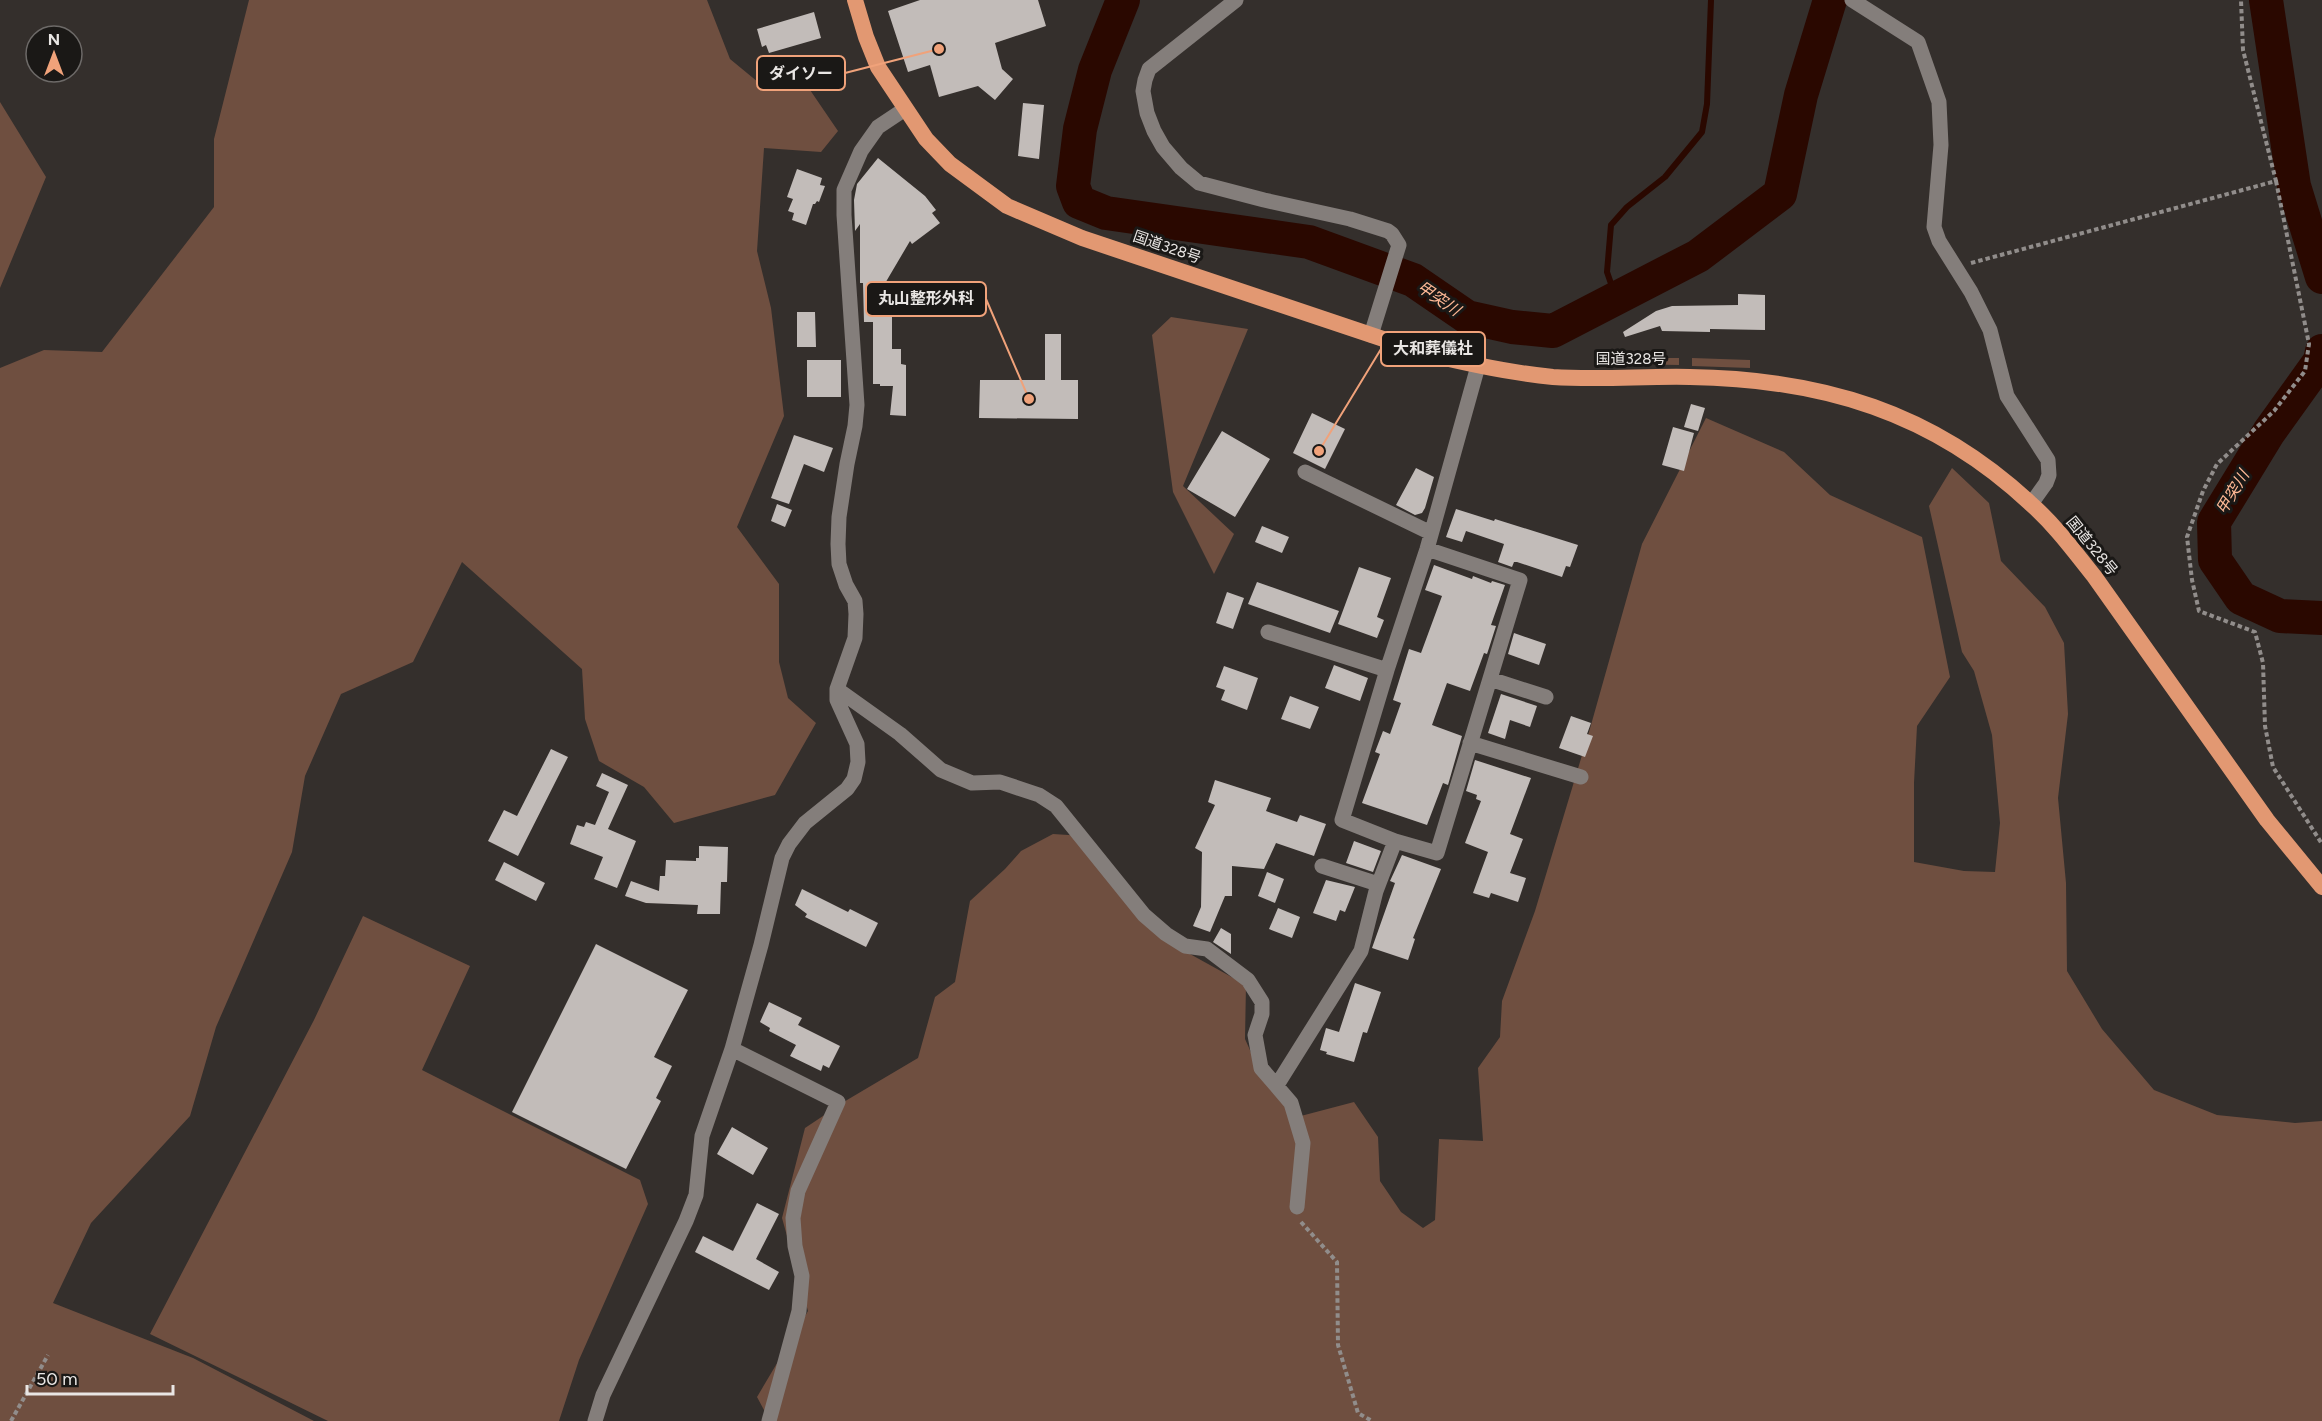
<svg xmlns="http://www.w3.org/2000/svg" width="2322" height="1421" font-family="Figtree,'Noto Sans JP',sans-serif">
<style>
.green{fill:#6f4f40}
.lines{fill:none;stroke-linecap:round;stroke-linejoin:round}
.stream{stroke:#2a0800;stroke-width:6}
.river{stroke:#2a0800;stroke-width:34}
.building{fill:#c2bcb9}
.path{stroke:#918d8b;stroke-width:4;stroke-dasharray:4.5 3;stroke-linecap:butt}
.minor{stroke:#847e7b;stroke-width:15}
.trunk{stroke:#e29872;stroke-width:16}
.labels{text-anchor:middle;stroke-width:6;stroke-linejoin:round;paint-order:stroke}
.street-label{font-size:15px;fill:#e9e6e4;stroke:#1a1816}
.water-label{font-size:16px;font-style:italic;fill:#feb895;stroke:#1a1816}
.leader{fill:none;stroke:#f0a27a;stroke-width:2}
.callout-dot{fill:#f0a27a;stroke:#1a1816;stroke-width:2}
.callout{fill:#1a1816;stroke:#f0a27a;stroke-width:2}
.callout-label{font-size:16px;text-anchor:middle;font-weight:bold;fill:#e9e6e4}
</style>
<rect width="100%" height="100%" fill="#342f2c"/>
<path class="green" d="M249,0H707L730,59L764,87H808L838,131L821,152L764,148L757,251L771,308L784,416L737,527L779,584V662L788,698L816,723L775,795L674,823L644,787L599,761L585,719L582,669L462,562L413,662L341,694L305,776L292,852L216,1027L190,1116L91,1223L53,1303L193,1358L314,1421H0V368L44,350L102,352L214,207V139Z
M0,102L46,177L0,288Z
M1171,317L1248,329L1183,486L1234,534L1214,574L1173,492L1152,335Z
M1620,358H1679V365L1620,364Z
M1692,358L1750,360V368L1692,366Z
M1706,418L1784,452L1830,495L1922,537L1950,677L1917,726L1914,783V862L1964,871L1995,872L2000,823L1992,735L1974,671L1962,652L1929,506L1952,468L1989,503L2001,561L2045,607L2064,643L2068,714L2058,798L2066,883L2067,971L2102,1029L2154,1090L2217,1115L2295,1123L2322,1121V1421H770L757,1397L808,1311L782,1218L805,1128L847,1100L918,1058L935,997L955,982L970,901L1005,869L1021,851L1053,834L1084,836L1141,921L1190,954L1246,985L1245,1039L1263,1079L1297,1117L1354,1102L1378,1137L1380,1181L1401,1212L1423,1228L1435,1220L1439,1139L1483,1141L1478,1068L1500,1037L1502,1001L1535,911L1589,732L1642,544Z
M363,916L470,966L422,1070L640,1180L648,1204L579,1360L559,1421H328L150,1334L314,1020Z"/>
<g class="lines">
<path class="stream" d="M1616,298L1607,272L1611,225L1627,207L1665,177L1702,132L1707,104L1711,0"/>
<path class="river" d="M1123,0L1095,70L1080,129L1073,186L1079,202L1106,213L1309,242L1413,280L1467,317L1512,327L1553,331L1698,256L1780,194L1801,95L1830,0
M2266,0L2294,186L2322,277
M2322,351L2320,361L2269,432L2214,522L2215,560L2241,598L2280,616L2322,618"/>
</g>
<path class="building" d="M920,0H1038L1046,26L995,43L1002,69L1013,79L995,100L978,86L939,97L930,65L908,72L888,11Z
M814,12L821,38L769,53L766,45L762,47L757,29Z
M1023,103L1044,105L1039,159L1018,156Z
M878,158L925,196L936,210L932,213L940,223L912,244L910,241L877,297H899L900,314H892V349H901V364L906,365V416L890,415L893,386H880V384H873V322H864L863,283H860V224L855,231L854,200L857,184Z
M797,169L822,178L820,185L825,186L819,202L817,201L815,204H813L806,225L792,220L794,213L788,211L793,199L787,197Z
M1738,294L1765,295V330L1710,329V332L1662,331L1660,326L1625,337L1623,332L1656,311L1672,306L1738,305Z
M797,312H815L816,347H797Z
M1045,334H1061V380H1078V419L979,418L980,380H1045Z
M807,360H841V397H807Z
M1691,404L1705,408L1698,431L1684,427Z
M1312,413L1345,429L1325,469L1293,453Z
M1673,427L1694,433L1684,471L1662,465Z
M1222,431L1270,459L1235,517L1187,489Z
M794,435L833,448L824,472L804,464L789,504L771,498Z
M1416,468L1434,477L1425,508L1422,513L1415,515L1396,505Z
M777,504L792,510L785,527L771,521Z
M1456,509L1494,521L1495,519L1578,545L1570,567L1566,566L1562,577L1517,562H1514L1512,567L1498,562L1504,544L1466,531L1462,542L1446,537Z
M1262,526L1289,537L1282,553L1255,542Z
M1434,565L1472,579L1473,576L1491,583L1492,581L1505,585L1491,625L1496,626L1489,648L1487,654L1484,653L1470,691L1447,683L1432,725L1462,736L1448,785L1443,783L1427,825L1362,803L1380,754L1375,752L1383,731L1390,734L1401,703L1393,700L1409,649L1421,653L1442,596L1425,590Z
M1359,567L1391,578L1377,617L1384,620L1377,638L1338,624Z
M1257,582L1339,611L1330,633L1248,604Z
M1227,592L1244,598L1233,629L1216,623Z
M1514,633L1546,644L1539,665L1508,654Z
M1334,665L1368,678L1360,701L1325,688Z
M1224,666L1258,678L1247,710L1221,700L1225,690L1216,687Z
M1501,694L1537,706L1530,727L1510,720L1505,739L1488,733Z
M1290,696L1319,707L1310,729L1281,719Z
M1571,716L1591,723L1587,734L1593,736L1585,757L1559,748Z
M551,749L568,757L518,856L488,841L504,810L517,816Z
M1475,760L1531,778L1510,834L1523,839L1510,873L1526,878L1518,902L1491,893L1489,898L1473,893L1488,852L1465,843L1481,801L1476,799L1477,795L1466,791Z
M602,773L628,785L608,829L636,841L617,888L594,879L603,857L570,844L577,825L584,827L586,822L595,825L609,792L596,786Z
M1215,780L1271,798L1266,811L1297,822L1300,815L1326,824L1314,856L1276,843L1264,869L1232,866V896H1225L1210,932L1193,926L1201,907L1202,852L1195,848L1215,805L1208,802Z
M1354,841L1381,851L1373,872L1346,863Z
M699,846L728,847L727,882H721L720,914H697L698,905L646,903L625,896L631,881L659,891L660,876H665L666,860L696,861V858H699Z
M1402,855L1441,869L1413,938L1415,939L1408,960L1372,948L1395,883L1390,881Z
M504,862L545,883L536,901L495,880Z
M1267,872L1284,879L1275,903L1258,896Z
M1326,880L1355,887L1345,912L1340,910L1336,921L1313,913Z
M802,889L848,912L850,909L878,923L866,947L805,917L807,914L795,905Z
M1278,908L1300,917L1292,938L1269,929Z
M1221,928L1231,934V954L1213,942Z
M596,944L688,990L654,1057L672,1066L656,1098L661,1101L626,1169L512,1112Z
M1355,983L1381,992L1367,1033L1363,1032L1354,1062L1326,1054L1327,1052L1320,1050L1326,1028L1339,1032Z
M769,1002L802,1018L798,1025L840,1046L829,1068L823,1065L821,1071L790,1056L796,1045L769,1031L770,1028L760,1022Z
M732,1127L768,1148L753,1175L717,1154Z
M757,1203L779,1214L756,1259L779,1272L769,1290L695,1252L703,1236L733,1251Z"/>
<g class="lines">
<path class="path" d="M2276,181L2309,344L2305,371L2274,411L2217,464L2203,491L2187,537L2192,580L2199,611L2255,632L2263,663L2265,726L2273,767L2322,844
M1971,263L2276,181L2243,50L2241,0
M1301,1222L1337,1262L1338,1345L1358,1413L1372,1421
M11,1421L48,1355"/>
<path class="minor" d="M1236,0L1149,69L1145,80L1143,91L1147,113L1154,131L1163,147L1181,168L1199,183L1264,200L1350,219L1388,231L1392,234L1399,245L1371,335
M1852,0L1918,42L1939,102L1941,145L1934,227L1939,241L1971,292L1990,330L2007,396L2048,460L2049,475L2046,483L2031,504
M1305,472L1431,533
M1268,632L1387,670
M1490,679L1546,697
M837,689L900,734L941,770L972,783L1000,782L1039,795L1056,806L1144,915L1166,934L1185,946L1207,949L1248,980L1262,1002V1014L1255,1035L1261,1068L1291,1103L1303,1143L1297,1207
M1470,743L1581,777
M1395,841L1437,853L1520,580L1427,549
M1322,866L1378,884
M732,1049L838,1102L798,1191L793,1218L795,1246L802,1276L799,1311L769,1421
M1277,1085L1361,951L1376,891L1395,841L1342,820L1387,670L1427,549L1478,366
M595,1421L603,1395L686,1221L696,1195L702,1136L732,1049L761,945L782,858L789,844L805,823L847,789L854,779L858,762L857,744L837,700V689L855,638L856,614L855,601L846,585L839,564L838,544L839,517L847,464L855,426L857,405L844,215V190L861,151L878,127L905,109"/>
<path class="trunk" d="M855,0L866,37L878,67L926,139L950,164L1007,206L1082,238L1428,354C1469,364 1511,373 1553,377C1599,380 1645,376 1690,377C1822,379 1933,412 2031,504C2055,525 2074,551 2094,576L2267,820L2322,887"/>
</g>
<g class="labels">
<g class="street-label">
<text transform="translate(1167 247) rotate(19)" y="5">国道328号</text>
<text x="1631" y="364">国道328号</text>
<text transform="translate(2092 546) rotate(51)" y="5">国道328号</text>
</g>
<g class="water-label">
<text transform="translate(1439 298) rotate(34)" y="6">甲突川</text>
<text transform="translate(2232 492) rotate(-59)" y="6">甲突川</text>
</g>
</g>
<path class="leader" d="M939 49L845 73M1029 399L986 299M1319 451L1381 349"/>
<g class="callout-dot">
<circle cx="939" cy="49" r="6"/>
<circle cx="1029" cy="399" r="6"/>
<circle cx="1319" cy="451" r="6"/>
</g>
<g class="callout">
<rect x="757" y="56" width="88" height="34" rx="6"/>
<rect x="866" y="282" width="120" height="34" rx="6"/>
<rect x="1381" y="332" width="104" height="34" rx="6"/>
</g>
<g class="callout-label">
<text x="801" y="79">ダイソー</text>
<text x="926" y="304">丸山整形外科</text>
<text x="1433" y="354">大和葬儀社</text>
</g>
<g transform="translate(54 54)"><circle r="28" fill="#1a1816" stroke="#6d6a68" stroke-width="1.5"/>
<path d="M0-4.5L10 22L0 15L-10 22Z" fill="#f0a27a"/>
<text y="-9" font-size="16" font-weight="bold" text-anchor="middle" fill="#e9e6e4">N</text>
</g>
<path d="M27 1385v9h146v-9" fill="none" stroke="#e9e6e4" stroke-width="3"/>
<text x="36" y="1385" font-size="18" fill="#e9e6e4" stroke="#1a1816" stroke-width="4.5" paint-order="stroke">50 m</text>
</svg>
